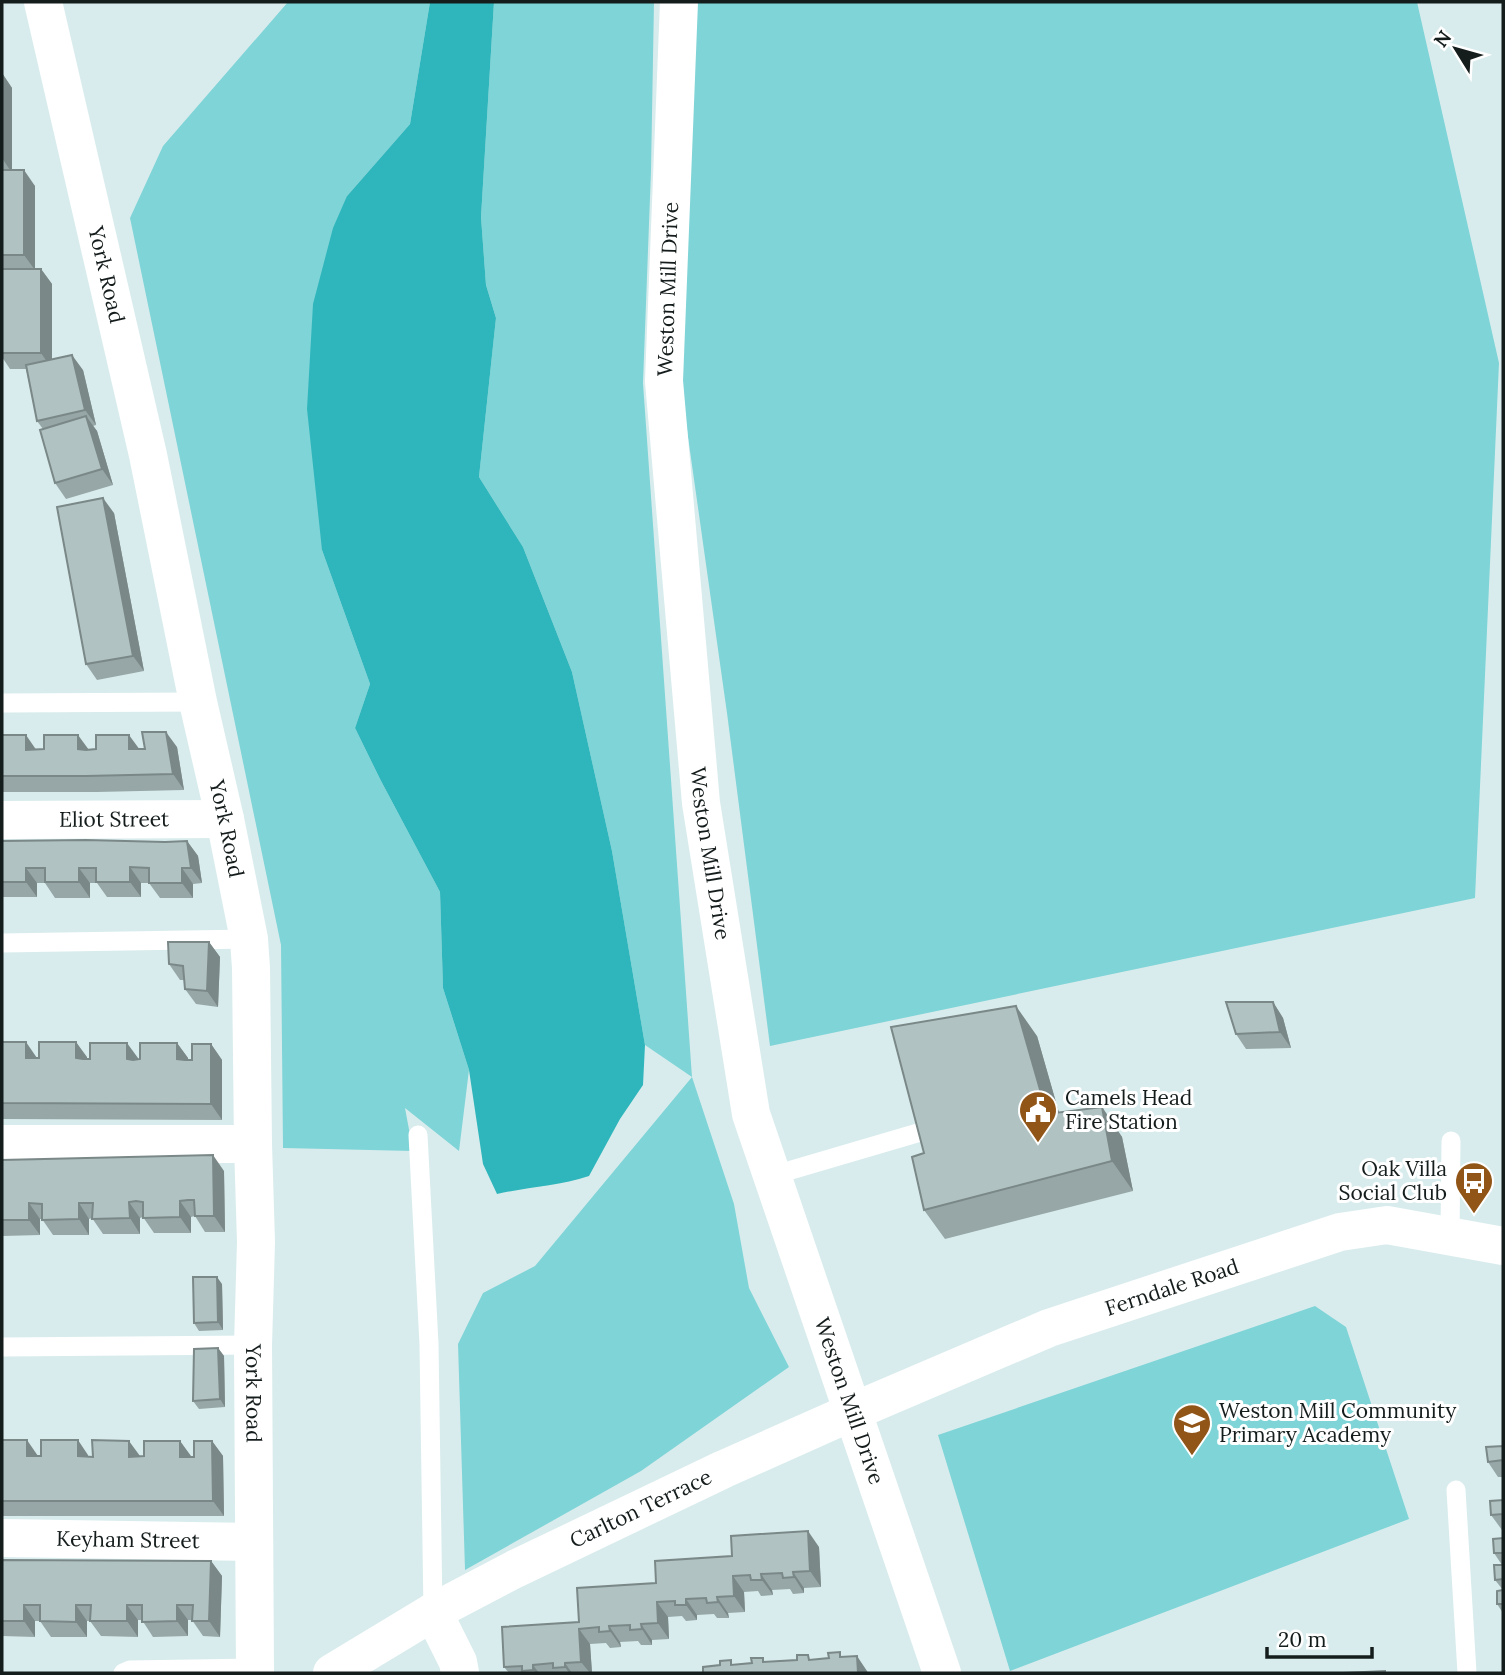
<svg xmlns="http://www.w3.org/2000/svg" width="1505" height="1675" font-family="Lora,serif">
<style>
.green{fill:#7fd4d7}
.water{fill:#2fb6bc}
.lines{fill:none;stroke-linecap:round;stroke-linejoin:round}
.service{stroke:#fff;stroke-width:19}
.minor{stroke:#fff;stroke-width:38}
.primary{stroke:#fff;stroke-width:38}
.wall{fill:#97a7a7}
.shaded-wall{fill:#7b8888}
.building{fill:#b0c2c2;stroke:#7b8888;stroke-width:2}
.labels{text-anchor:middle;stroke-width:6;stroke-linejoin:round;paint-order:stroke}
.street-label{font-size:21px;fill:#151c1c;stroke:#fff}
.poi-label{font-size:21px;fill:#151c1c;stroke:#fff;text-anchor:start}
</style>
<rect width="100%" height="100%" fill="#d9eced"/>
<path class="green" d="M288,2H430L410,124L347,196L322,550L370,684L355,728L380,779L440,892L443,988L469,1070L459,1151L405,1108L413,1151L283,1148L281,945L130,218L163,146Z
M494,2H654L651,171L643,383L692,1077L734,1204L749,1288L789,1367L641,1471L465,1570L458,1344L483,1293L535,1266L692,1077L645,1045L612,851L572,672L523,547L479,477L496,318L486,285L481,217Z
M691,2H1417L1499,363L1475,898L770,1046L727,713L678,366Z
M1315,1306L1346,1327L1409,1519L1010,1671L938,1435Z"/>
<path class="water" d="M430,2H494L481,217L486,285L496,318L479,477L523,547L572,672L612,851L645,1045L643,1085L620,1119L589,1176C559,1186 528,1187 497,1194L483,1164L469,1070L443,988L440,892L380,779L355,728L370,684L322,550L307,409L313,304L333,228L347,196L410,124Z"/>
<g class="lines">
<path class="service" d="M2,703L198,702
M2,943L249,939
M418,1135L429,1344L433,1612
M771,1176L931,1129
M1450,1236L1451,1141
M2,1347L253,1345
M1456,1490L1467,1673
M123,1673L130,1670L255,1668"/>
<g class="minor">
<path id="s1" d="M43,2L148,455L198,702L225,819L249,939L251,968L253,1144L256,1242L253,1345L255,1673"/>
<path id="s2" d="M2,820L225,819"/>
<path d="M2,1144H253"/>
<path id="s3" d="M2,1538L254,1542"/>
<path d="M433,1612L458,1662L460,1673"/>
<path id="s4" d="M332,1673L433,1612L515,1569L724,1469L852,1412L1049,1328L1340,1232L1387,1225L1503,1246"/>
</g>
<path class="primary" id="s5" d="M679,2L664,381L701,803L751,1114L942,1673"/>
</g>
<path class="wall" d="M2,73L12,88V170L35,186V269H41L52,284V360L83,370L96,425L93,426L97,431L113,485L66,499L55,483L43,429L37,421L26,369H10L2,357Z
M114,513L144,671L97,680L86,664Z
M2,735L36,749H140L177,747L184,790L97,792H2Z
M2,841L165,842L187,841L198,856L202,883L193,884V898H160L149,883H141V897H107L97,883H90V898H55L45,883H37V897H3L2,895Z
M209,942L220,957L218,1007L196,1004L185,989L184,980H180L169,964Z
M1273,1002L1283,1018L1291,1048L1246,1049L1236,1034Z
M1037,1036L1059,1113L1102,1107L1122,1137L1133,1191L945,1239L924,1210V1153Z
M2,1042L37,1058L76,1042L87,1059L138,1058V1059H140L177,1043L188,1058V1060H192L211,1044L222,1060V1120L2,1119Z
M2,1160L224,1171L225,1232H205L195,1216L191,1217V1233H154L143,1217L140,1218V1234H103L92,1218L89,1219V1235H53L42,1219H40V1235L3,1236L2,1234Z
M222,1284L223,1330L199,1331L194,1323Z
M218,1348L224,1356L225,1407L199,1409L193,1401Z
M2,1440L38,1456L88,1455V1457L144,1456L180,1441L191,1457H194L212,1441L223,1456L224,1516H2Z
M1503,1446V1477H1498L1488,1462Z
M1503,1500V1530H1502L1491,1515Z
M1503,1538V1613L1497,1604L1503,1590L1495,1580L1502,1565L1494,1553Z
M819,1547L821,1587L804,1588V1593L793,1594L790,1589L772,1590L773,1595L761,1596L758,1591L744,1592L745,1612L728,1613L729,1618H717L714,1614L697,1615V1620L686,1621L682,1616L668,1617L669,1639L652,1640V1645H641L638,1641L620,1642L621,1647L610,1648L606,1643L590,1644L592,1673H509L504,1667L579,1622L732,1556Z
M2,1560L211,1561L222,1576L220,1637L203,1636L192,1620H188V1636L153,1637L142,1620H138V1637L101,1636L90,1621H87V1637H51L40,1621H35V1637L2,1636Z"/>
<path class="shaded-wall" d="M2,73L12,88V173L2,158Z
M24,170L35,186V270L24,255Z
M41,269L52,284V369L41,353Z
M72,355L83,370L96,425L85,410Z
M86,416L97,431L113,485L102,469Z
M103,498L114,513L144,671L133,656Z
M166,732L177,747L184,790L173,774Z
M26,735L37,751L26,750Z
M78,735L89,750L78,749Z
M129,735L140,750L129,749Z
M187,841L198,856L202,883L191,868Z
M130,867L141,883V897L130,882Z
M26,868L37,883V897L26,882Z
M79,868L90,883V898L79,882Z
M182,868L193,884V898L182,883Z
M209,942L220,957L218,1007L207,991Z
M1273,1002L1283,1018L1291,1048L1280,1032Z
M1016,1006L1037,1036L1068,1144L1047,1114Z
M26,1042L37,1058H26Z
M76,1042L87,1057V1074L76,1058Z
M127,1043L138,1058V1074L127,1059Z
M177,1043L188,1058V1075L177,1059Z
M211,1044L222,1060V1120L211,1104Z
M1102,1107L1122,1137L1133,1191L1112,1161Z
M213,1155L224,1171L225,1232L214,1216Z
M180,1201L191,1217V1233L180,1217Z
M129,1202L140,1218V1234L130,1218Z
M29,1203L40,1219V1235L29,1220Z
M79,1203L89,1219V1235L79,1219Z
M217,1277L222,1284L223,1330L218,1322Z
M218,1348L224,1356L225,1407L220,1399Z
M27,1440L38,1456H27Z
M78,1440L88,1455V1472L78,1456Z
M129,1441L140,1456L129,1457Z
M180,1441L191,1456V1472L180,1457Z
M212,1441L223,1456L224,1516L213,1501Z
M808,1531L819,1547L821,1587L810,1571Z
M211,1561L222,1576L220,1637L209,1621Z
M793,1572L804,1588V1593L794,1577Z
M761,1574L772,1590L773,1595L762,1580Z
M733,1576L744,1592L745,1612L734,1596Z
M717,1597L728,1613L729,1618L718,1602Z
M686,1599L697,1615V1620L686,1605Z
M657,1602L668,1617L669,1639L658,1623Z
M24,1605L35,1621V1637L24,1621Z
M76,1605L87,1621V1637L76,1622Z
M127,1605L138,1620V1637L127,1621Z
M177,1605L188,1620V1636L177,1621Z
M641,1624L652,1640V1645L642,1629Z
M609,1626L620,1642L621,1647L610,1631Z
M579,1629L590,1644L592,1673H590L581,1662Z
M857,1656L867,1671L868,1673H858Z
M565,1663L572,1673H569L565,1667Z
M533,1665L539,1673H536L533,1670Z"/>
<path class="building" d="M2,170H24V255H2Z
M2,269H41V353H2Z
M72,355L85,410L37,421L26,365Z
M86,416L102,469L55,483L40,430Z
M103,498L133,656L86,664L57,507Z
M142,732H166L173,774L86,776H2V735H26V750L44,749V735H78V749L86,750L96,749V735H129V749H145Z
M86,840L165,842L187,841L191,868H182V883H149V868L130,867V882H96V868H79V882H45V868H26V882H2V841Z
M168,942H209L207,991L185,989L183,966L169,964Z
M1226,1002H1273L1280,1032L1236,1034Z
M1016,1006L1047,1114L1102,1107L1112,1161L924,1210L912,1157L924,1153L891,1027Z
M2,1042H26V1058H39V1042H76V1058L83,1059H90V1043H127V1059L133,1060L140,1059V1043H177V1059L185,1060H192V1044H211V1104L2,1103Z
M213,1155L214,1216H195L194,1200H188L180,1201V1217L143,1218V1202L136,1201L129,1202L130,1218L92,1219L93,1203H79V1219L42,1220V1204L29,1203V1220H2V1160Z
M193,1277H217L218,1322L194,1323Z
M218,1348L220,1399L193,1401L194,1349Z
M2,1440H27V1456H41V1440H78V1456L93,1457L92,1440L129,1441V1457L144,1456V1441H180V1457H194V1441H212L213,1501H2Z
M1503,1446V1460L1488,1462L1486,1447Z
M1503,1500V1514L1491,1515L1490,1501Z
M808,1531L810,1571L793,1572L794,1577L783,1578L782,1573L761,1574L762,1580H751L750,1575L733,1576L734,1596L717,1597L718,1602L707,1603L706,1598L686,1599V1605H675V1601L657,1602L658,1623L641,1624L642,1629L630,1630V1625L609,1626L610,1631L599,1632V1627L579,1629L581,1662L565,1663V1667L553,1668V1663L533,1665V1670L522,1671V1666L504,1667L502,1627L579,1622L577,1588L656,1583L655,1561L732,1556L731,1536Z
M1503,1538V1553H1494L1493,1539Z
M2,1560L211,1561L209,1621H192L193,1605H177V1621L142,1622V1605H127V1621H90L91,1605H76V1622L40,1621V1605H24V1621H2Z
M1494,1565H1503V1579L1495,1580Z
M1503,1590V1604H1497V1591Z
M840,1652V1657L857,1656L858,1673H703V1667L720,1665V1661L731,1660V1665L752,1663L751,1658H763V1662L797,1660V1655H808L809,1660L829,1658L828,1653Z
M1385,1671V1673H1343Z"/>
<defs>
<symbol id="civic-pin" viewBox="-11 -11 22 30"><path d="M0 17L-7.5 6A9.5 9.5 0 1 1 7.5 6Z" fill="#915517" stroke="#fff"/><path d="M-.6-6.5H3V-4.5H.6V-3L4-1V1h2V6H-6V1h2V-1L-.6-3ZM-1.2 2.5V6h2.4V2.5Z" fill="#fff"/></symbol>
<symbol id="bus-pin" viewBox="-11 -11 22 30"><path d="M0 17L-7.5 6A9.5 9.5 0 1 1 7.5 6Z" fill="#915517" stroke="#fff"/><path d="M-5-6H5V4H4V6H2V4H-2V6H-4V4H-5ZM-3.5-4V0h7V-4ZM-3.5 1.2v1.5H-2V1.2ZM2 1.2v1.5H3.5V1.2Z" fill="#fff"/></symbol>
<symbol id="school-pin" viewBox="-11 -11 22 30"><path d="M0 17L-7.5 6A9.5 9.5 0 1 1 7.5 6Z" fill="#915517" stroke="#fff"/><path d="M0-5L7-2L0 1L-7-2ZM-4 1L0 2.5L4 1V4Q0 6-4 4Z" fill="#fff"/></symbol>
</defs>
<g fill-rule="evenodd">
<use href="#civic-pin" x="1016" y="1088" width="44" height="60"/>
<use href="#bus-pin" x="1452" y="1159" width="44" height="60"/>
<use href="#school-pin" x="1170" y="1401" width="44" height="60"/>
</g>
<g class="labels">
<g class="street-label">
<text dy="7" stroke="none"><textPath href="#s1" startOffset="280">York Road</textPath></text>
<text transform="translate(668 289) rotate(-88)" y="7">Weston Mill Drive</text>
<text dy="7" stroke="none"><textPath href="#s2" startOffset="112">Eliot Street</textPath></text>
<text dy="7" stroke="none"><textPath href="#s1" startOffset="847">York Road</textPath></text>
<text dy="7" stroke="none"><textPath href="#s5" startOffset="854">Weston Mill Drive</textPath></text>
<text dy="7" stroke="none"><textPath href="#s4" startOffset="926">Ferndale Road</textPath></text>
<text dy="7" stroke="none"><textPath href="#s1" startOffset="1414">York Road</textPath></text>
<text dy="7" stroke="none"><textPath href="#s5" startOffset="1421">Weston Mill Drive</textPath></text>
<text dy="7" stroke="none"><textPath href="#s4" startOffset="350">Carlton Terrace</textPath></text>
<text dy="7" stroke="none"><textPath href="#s3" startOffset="126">Keyham Street</textPath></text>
</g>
<g class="poi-label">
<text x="1065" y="1105">Camels Head<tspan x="1065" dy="24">Fire Station</tspan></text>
<text x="1447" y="1176" text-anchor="end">Oak Villa<tspan x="1447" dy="24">Social Club</tspan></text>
<text x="1219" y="1418">Weston Mill Community<tspan x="1219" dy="24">Primary Academy</tspan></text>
</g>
</g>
<rect width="1505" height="1675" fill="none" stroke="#151c1c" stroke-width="7"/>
<g transform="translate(1456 49) rotate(307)" stroke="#ffffff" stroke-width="5" paint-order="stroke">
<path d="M0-5L12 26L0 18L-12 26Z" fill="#151c1c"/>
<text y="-10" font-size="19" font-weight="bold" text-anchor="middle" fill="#151c1c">N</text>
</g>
<path d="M1267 1647v10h105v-10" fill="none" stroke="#151c1c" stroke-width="3.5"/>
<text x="1278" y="1647" font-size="21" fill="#151c1c" stroke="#ffffff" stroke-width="5" paint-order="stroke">20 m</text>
</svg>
